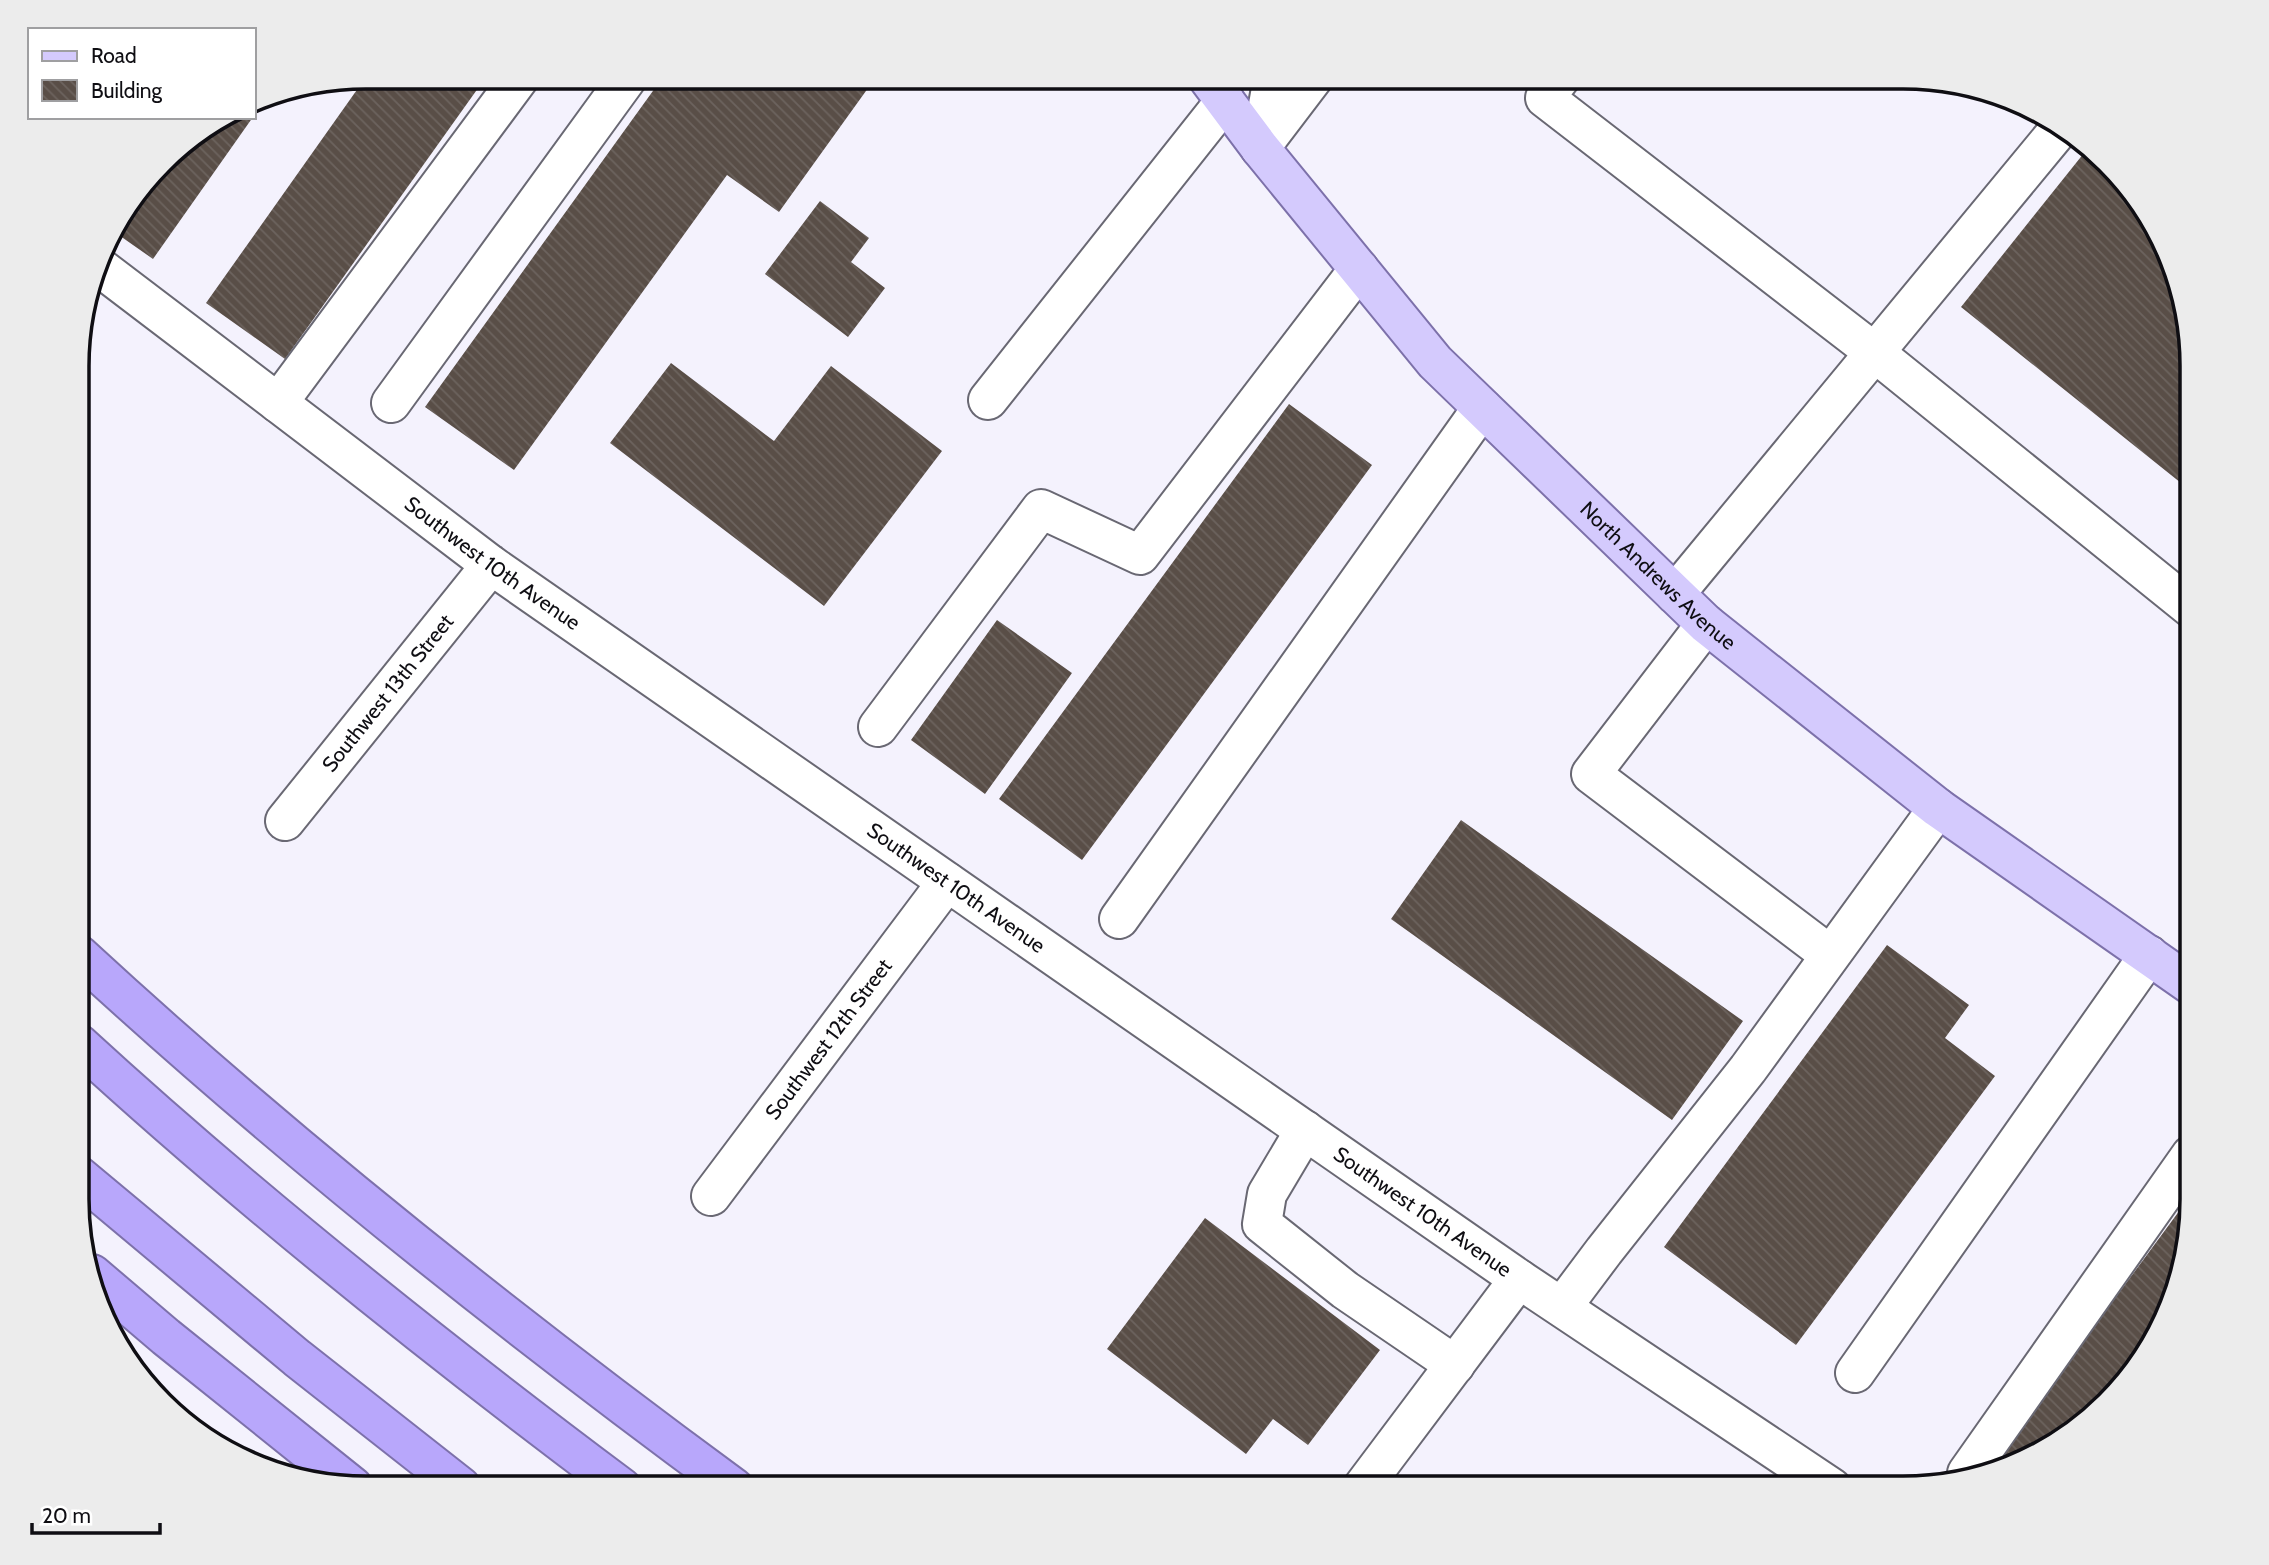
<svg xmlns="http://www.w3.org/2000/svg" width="2269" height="1565" font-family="Cabin,sans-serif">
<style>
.building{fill:url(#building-back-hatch)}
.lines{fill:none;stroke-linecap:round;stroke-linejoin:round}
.minor-casing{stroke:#696873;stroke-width:42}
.major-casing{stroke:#7d71aa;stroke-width:42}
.highway-casing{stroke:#7d71aa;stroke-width:42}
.minor{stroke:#fff;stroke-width:38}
.major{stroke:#d4cafd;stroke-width:38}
.highway{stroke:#b8a7fb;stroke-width:38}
.labels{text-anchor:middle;stroke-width:7;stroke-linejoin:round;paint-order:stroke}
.street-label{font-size:21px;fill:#0f0e13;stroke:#fff}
.rim{fill:none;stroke:#0f0e13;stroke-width:3.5}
</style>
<defs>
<pattern id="building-back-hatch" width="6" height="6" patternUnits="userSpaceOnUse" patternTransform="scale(1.75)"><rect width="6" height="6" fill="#594e47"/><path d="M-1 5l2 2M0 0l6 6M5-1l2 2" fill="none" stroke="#6c635e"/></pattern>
</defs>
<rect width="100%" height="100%" fill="#f4f2fd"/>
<path class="building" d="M366,77H486L285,359L206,303Z
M663,77H876L779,212L727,175L514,470L425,407Z
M268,97L254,117V100Z
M227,117H253L153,259L113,231L175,149Z
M2088,148L2162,238L2191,348V491L1961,307Z
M820,201L869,238L851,262L885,288L848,337L765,274Z
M671,363L774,441L831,366L942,451L824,606L610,443Z
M1289,404L1372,465L1082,860L999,799Z
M997,620L1072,673L985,794L911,740Z
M1461,820L1743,1021L1672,1120L1391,919Z
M1887,945L1969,1005L1945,1038L1995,1076L1796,1345L1664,1247Z
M2191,1195V1217L2176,1292L2132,1374L2031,1458L1990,1468Z
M1205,1218L1380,1350L1308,1445L1273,1419L1246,1454L1107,1349Z"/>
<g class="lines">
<defs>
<g id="minor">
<path d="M1561,77L1545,98L1874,352L2191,608"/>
<path d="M1262,139L1273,77"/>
<path d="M1260,148L1314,77"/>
<path id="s1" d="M98,266L491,565L1519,1279L1832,1488"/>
<path d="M988,400L1225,101"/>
<path d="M278,403L520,77"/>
<path d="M391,403L628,77"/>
<path d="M1675,594L2061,127"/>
<path d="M1706,624L1591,774L1830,955"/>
<path d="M878,727L1041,509L1140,555L1359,269"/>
<path id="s2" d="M285,821L491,565"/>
<path d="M1119,919L1482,408"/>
<path d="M1305,1130L1267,1194L1262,1224L1345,1290L1455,1365"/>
<path id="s3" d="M711,1196L947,882"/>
<path d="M1562,1307L1604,1251L1748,1069L1938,808"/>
<path d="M1855,1373L2149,955"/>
<path d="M1967,1473L2191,1155"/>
<path d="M1362,1488L1519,1279"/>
</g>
<g id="major">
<path id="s4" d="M1207,77L1260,148L1435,362L1706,624L1938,808L2191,985"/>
</g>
<path id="highway" d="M79,955C286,1146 507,1321 734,1488
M79,1044C251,1202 435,1348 622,1488
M79,1176L297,1358L461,1487
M92,1274L166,1337L353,1487"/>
</defs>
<use href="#minor" class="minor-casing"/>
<use href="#major" class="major-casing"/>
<use href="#highway" class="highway-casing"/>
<use href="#minor" class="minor"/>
<use href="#major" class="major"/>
<use href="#highway" class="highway"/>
</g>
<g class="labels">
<g class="street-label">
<text dy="7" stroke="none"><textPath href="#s1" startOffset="494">Southwest 10th Avenue</textPath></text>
<text dy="7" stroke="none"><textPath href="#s4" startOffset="674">North Andrews Avenue</textPath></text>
<text dy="7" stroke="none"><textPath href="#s2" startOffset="164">Southwest 13th Street</textPath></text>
<text dy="7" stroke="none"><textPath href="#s1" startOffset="1060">Southwest 10th Avenue</textPath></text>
<text dy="7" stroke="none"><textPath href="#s3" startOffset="196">Southwest 12th Street</textPath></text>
<text dy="7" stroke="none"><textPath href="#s1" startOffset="1628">Southwest 10th Avenue</textPath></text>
</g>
</g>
<path d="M0 0H2269V1565H0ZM366 89H1903A277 277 0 0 1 2180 366V1199A277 277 0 0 1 1903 1476H366A277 277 0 0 1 89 1199V366A277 277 0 0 1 366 89Z" fill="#ececec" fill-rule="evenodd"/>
<path class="rim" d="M366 89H1903A277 277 0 0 1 2180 366V1199A277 277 0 0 1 1903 1476H366A277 277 0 0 1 89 1199V366A277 277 0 0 1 366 89Z"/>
<rect x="28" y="28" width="228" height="91" fill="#ffffff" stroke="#9f9fa1" stroke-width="2"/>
<rect x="42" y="51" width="35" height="10" fill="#d4cafd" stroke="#9f9fa1" stroke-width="2"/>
<text x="91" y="63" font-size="21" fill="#0f0e13">Road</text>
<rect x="42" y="80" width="35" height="21" fill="url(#building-back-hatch)" stroke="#9f9fa1" stroke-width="2"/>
<text x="91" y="98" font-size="21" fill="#0f0e13">Building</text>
<path d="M32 1523v10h128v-10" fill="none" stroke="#0f0e13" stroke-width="3.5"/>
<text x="42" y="1523" font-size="21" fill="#0f0e13" stroke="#ffffff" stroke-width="5" paint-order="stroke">20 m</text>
</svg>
